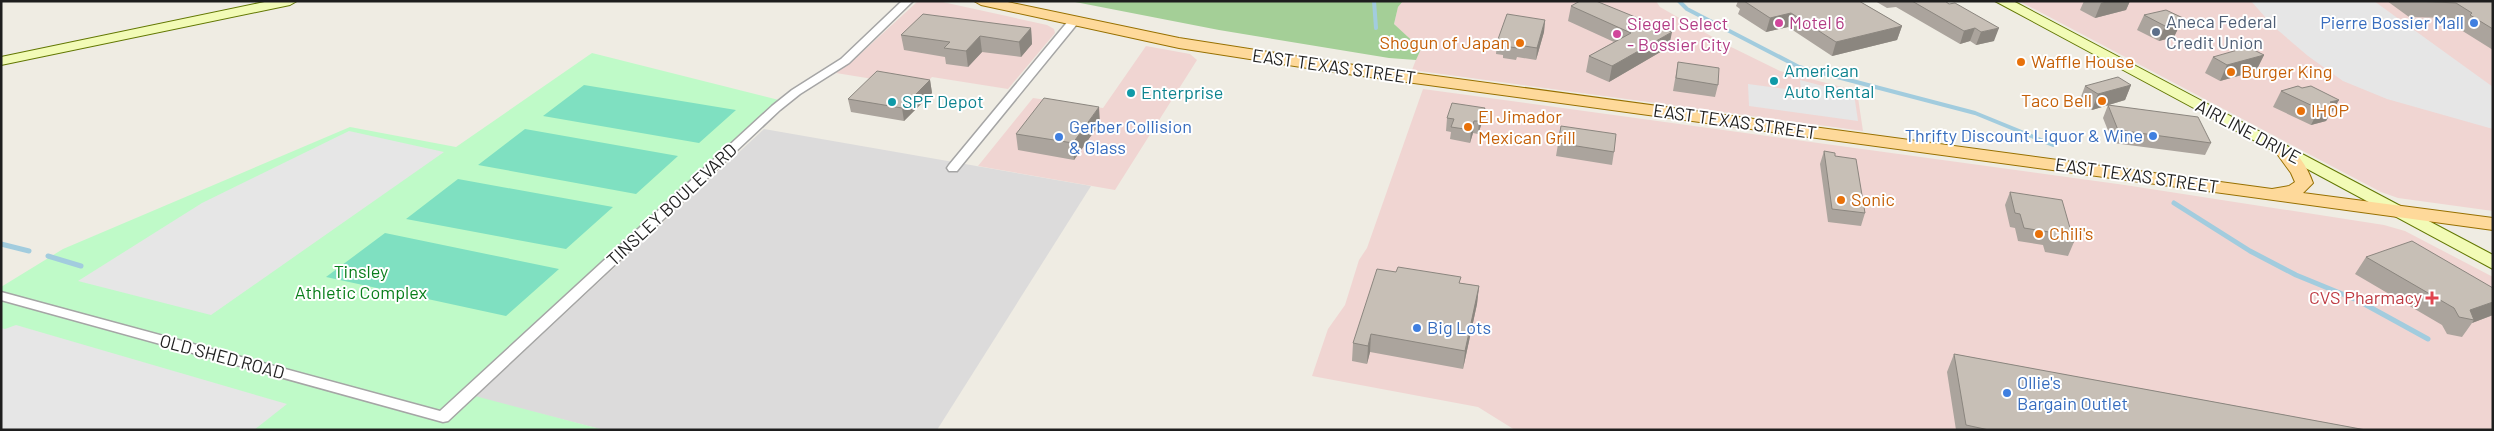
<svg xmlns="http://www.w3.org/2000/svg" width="2494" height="431" font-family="Barlow,sans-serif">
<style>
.residential{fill:#dcdbdb}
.commercial{fill:#f0d5d2}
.forest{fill:#a4cf97}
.park{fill:#bffac8}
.pitch{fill:#7fe0c1}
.parking{fill:#e6e6e6}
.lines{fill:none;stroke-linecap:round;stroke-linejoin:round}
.stream-far1{stroke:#a2ccde;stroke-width:4}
.stream{stroke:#a2ccde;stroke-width:5}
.street-casing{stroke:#a5a5a5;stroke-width:3}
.secondary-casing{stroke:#627702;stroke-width:2}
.primary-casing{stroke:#977000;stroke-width:2}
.street{fill:#fff;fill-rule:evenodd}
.secondary{fill:#f2fbb6;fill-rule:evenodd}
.primary{fill:#fed99a;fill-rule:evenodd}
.wall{fill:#aba49d}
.shaded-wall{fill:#8b867f}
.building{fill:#c7bfb6;stroke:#8b867f}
.hotel-dot{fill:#d1479c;stroke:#fff;stroke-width:2}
.shop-dot{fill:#3f7fe0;stroke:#fff;stroke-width:2}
.service-dot{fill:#5c6f8a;stroke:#fff;stroke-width:2}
.food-dot{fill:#e8710a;stroke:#fff;stroke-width:2}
.culture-dot{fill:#0f9aa8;stroke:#fff;stroke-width:2}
.health-dot{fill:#e0444e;stroke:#fff;stroke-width:2}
.labels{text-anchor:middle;stroke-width:4;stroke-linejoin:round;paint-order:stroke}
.service-label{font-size:18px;fill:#4e5e75;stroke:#fff;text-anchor:start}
.hotel-label{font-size:18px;fill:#b23c85;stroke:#fff;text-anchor:start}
.shop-label{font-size:18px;fill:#366cbe;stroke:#fff;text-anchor:start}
.food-label{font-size:18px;fill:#c56008;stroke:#fff;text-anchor:start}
.street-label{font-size:18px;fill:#1e1e1e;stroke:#fff}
.culture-label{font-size:18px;fill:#0d838f;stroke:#fff;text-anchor:start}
.park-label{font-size:18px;fill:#097e1b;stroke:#fff}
.health-label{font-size:18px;fill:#be3a42;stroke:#fff;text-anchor:end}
</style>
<rect width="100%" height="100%" fill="#efece3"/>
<path class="residential" d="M764,129L1091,186L937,430H604L475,397Z"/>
<path class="commercial" d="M918,1H938L1047,25L1054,29L1055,33L1008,89L932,77L922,87L836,73L857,57Z
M1403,1H1656L1660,7L1725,44L1780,71L1857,91L1863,131L1412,70L1420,49L1394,24L1398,7Z
M2019,1H2493V211L2398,198L2381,192Z
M1146,46L1190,54L1197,60L1115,190L978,166L1033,98L1103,108Z
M1423,89L2125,185L2384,225L2405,231L2493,277V430H1515L1478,407L1312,376L1328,329L1345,305L1359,260L1367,248Z"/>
<path class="forest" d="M1070,1H1403L1398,7L1394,24L1421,49L1416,60L1389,58L1219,30Z"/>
<path class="park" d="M592,53L779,100L460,392L604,430H1V287L63,249L350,127L456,147Z"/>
<path class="pitch" d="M584,85L736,110L699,143L543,116Z
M525,129L678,156L636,194L478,165Z
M458,179L613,207L566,249L406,219Z
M385,233L559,269L506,316L326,277Z"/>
<path class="parking" d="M2251,1H2374L2493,87V129L2387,99L2343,81L2308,56L2273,26Z
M1800,80L1854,94L1858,121L1749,106L1748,84L1801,91Z
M349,131L444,152L211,315L78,281L202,203Z
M16,325L287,404L254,430H1V328L5,329Z"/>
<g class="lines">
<path class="stream-far1" d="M1374,1L1376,28
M1679,1L1687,9L1799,67L1975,113L2053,145"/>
<path class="stream" d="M2174,203L2250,251L2296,275L2357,300L2428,339
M1,244L29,251
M48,256L81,266"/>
<defs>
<path id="street" d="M902,1H913L849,63L800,94L780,110L448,421L443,422L1,300V292L440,411L772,106L792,90L841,59Z
M1073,19L1077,20V24L957,171H949L947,168L949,165L1069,20Z"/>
<path id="secondary" d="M269,1H297L290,5L1,65V57Z
M1995,1H2013L2493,255V269Z"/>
<path id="primary" d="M974,1H1003L1179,38L1340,63L2272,189L2289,186L2295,182L2291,173L2275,151L2278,147C2295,143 2308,169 2313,183L2303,193L2493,218V230L1340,73L1179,48L981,5Z"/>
</defs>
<use href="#street" class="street-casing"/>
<use href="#secondary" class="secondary-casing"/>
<use href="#primary" class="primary-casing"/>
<use href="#street" class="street"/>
<use href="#secondary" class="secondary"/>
<use href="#primary" class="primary"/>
</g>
<path class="wall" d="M1738,1H1859L1902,26L1897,40L1832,56L1788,27L1766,32L1738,14L1740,9L1736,6Z
M1875,1H1945L1994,41L1976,45L1970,41L1960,44L1896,7L1887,8Z
M2084,1H2130L2126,10L2095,18L2080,10Z
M2387,1H2493V50L2461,30L2463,28L2448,18L2409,17Z
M1571,6L1669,47L1609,82L1586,72L1589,56L1614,42L1568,21Z
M2144,15L2183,18L2174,37L2159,41L2137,30Z
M1545,20L1544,32L1536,60L1517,57L1516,60L1503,58V55L1496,54L1497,42Z
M1031,28L1032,44L1021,57L982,52L968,67L946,64L945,57L904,50L901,35Z
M2264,55L2256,71L2220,81L2205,73L2213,57Z
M1678,62L1718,85L1715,97L1673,91Z
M930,80L932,93L904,121L851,112L848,99Z
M2131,85L2125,100L2092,110L2079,102L2085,86Z
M2298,86L2330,116H2329L2326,121L2311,125L2273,107L2281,91Z
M2108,105L2211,143L2205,155L2113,143L2103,118Z
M1485,108L1483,120L1478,134L1473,133L1470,143L1450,139L1451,132L1446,131L1447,118Z
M1100,123L1074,160L1018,150L1016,134Z
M1561,126L1614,152L1612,165L1556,156Z
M1824,151L1865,213L1861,226L1828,222L1820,164Z
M2010,192L2074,242L2068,256L2045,252L2043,245L2018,241L2015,228L2010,227L2005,205Z
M2366,257L2493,288V315L2472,323L2462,337L2447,334L2442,325L2355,274Z
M1460,283L1479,286L1477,304L1463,369L1370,352L1367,364L1352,361L1353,343Z
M1954,354L2366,430H1956L1947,372Z"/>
<path class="shaded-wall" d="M2107,1H2130L2126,10L2095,18L2101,3Z
M1791,13L1788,27L1766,32L1770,18Z
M2183,18L2174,37L2159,41L2165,26L2176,19Z
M1545,20L1544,32L1536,60L1537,48Z
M1902,26L1897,40L1832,56L1836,42Z
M1031,28L1032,44L1021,57L1019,42Z
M1975,28L1970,41L1960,44L1964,31Z
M1999,28L1994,41L1976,45L1981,32Z
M1672,32L1669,47L1609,82L1612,66Z
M980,36L982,52L968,67L966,51Z
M2264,55L2256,71L2220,81L2227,65Z
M930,80L932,93L904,121L902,108Z
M2131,85L2125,100L2092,110L2098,94Z
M2339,100L2330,116H2329L2326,121L2311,125L2319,109L2330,102Z
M1099,107L1100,123L1074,160L1073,143Z
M1485,108L1483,120L1478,134L1479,121Z
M1474,121L1473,133L1470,143L1471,130Z
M1479,286L1477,304L1463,369L1465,351Z
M2493,302V315L2472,323L2474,320L2470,310Z
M1371,334L1370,352L1367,364L1368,346Z"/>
<path class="building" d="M1580,1H1596L1672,32L1612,66L1589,56L1631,33L1571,6Z
M1744,1H1859L1902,26L1836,42L1791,13L1770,18Z
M1912,1H1945L1949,4L1955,3L1999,28L1981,32L1975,28L1964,31Z
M2416,1H2493V29L2470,15L2472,13L2456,3Z
M2166,10L2183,18L2176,19L2181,22L2165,26L2144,15Z
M923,14L1031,28L1019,42L980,36L966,51L944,48L950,42L901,35Z
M1507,14L1545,20L1537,48L1518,45L1517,48L1504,46L1505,43L1497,42Z
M2248,47L2264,55L2227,65L2213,57Z
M1678,62L1719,68L1718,85L1676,78Z
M877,71L930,80L902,108L848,99Z
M2118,77L2131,85L2098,94L2085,86Z
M2298,86L2302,88L2311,86L2339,100L2330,102L2335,105L2319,109L2281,91Z
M1044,98L1099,107L1073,143L1016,134Z
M1452,103L1485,108L1479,121H1474L1471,130L1451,127L1454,119L1447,118Z
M2108,105L2198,117L2211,143L2118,130Z
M1561,126L1616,134L1614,152L1558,143Z
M1824,151L1835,153V156L1856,159L1865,213L1832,209Z
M2010,192L2062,200L2074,242L2051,238L2049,232L2024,228L2020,214L2015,213Z
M2412,241L2493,288V302L2470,310L2474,320L2459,317L2454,308L2366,257Z
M1398,267L1461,277L1459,283L1479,286L1465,351L1371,334L1368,346L1353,343L1377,269L1396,272Z
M1954,354L2366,430H1989L1966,425Z"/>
<g class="hotel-dot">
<circle cx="1779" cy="23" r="5"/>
<circle cx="1617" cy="34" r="5"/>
</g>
<g class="shop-dot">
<circle cx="2474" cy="23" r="5"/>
<circle cx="2153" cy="136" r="5"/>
<circle cx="1059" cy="137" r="5"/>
<circle cx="1417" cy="328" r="5"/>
<circle cx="2007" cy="393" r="5"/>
</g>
<circle class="service-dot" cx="2156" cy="32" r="5"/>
<g class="food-dot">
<circle cx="1520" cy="43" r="5"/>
<circle cx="2021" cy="62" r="5"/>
<circle cx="2231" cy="72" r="5"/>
<circle cx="2102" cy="101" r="5"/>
<circle cx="2301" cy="111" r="5"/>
<circle cx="1468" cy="127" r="5"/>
<circle cx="1841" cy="200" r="5"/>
<circle cx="2039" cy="234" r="5"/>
</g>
<g class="culture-dot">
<circle cx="1774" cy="81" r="5"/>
<circle cx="1131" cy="93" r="5"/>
<circle cx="892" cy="102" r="5"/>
</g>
<path class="health-dot" d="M2429.5 290.5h5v5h5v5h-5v5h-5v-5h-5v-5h5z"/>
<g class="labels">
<g class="service-label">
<text x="2166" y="28">Aneca Federal<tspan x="2166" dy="21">Credit Union</tspan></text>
</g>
<g class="hotel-label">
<text x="1789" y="29">Motel 6</text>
<text x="1627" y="30">Siegel Select<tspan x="1627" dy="21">- Bossier City</tspan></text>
</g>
<g class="shop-label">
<text x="2464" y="29" text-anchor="end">Pierre Bossier Mall</text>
<text x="1069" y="133">Gerber Collision<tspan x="1069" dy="21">&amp; Glass</tspan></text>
<text x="2143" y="142" text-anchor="end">Thrifty Discount Liquor &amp; Wine</text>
<text x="1427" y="334">Big Lots</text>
<text x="2017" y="389">Ollie's<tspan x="2017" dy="21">Bargain Outlet</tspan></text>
</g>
<g class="food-label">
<text x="1510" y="49" text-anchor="end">Shogun of Japan</text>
<text x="2031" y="68">Waffle House</text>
<text x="2241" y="78">Burger King</text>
<text x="2092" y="107" text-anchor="end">Taco Bell</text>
<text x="2311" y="117">IHOP</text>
<text x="1478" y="123">El Jimador<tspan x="1478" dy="21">Mexican Grill</tspan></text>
<text x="1851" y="206">Sonic</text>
<text x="2049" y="240">Chili's</text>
</g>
<g class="street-label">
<text transform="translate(1334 67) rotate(8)" y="6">EAST TEXAS STREET</text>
<text transform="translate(1735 122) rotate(8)" y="6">EAST TEXAS STREET</text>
<text transform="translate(2248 132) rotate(28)" y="6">AIRLINE DRIVE</text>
<text transform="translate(2137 176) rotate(8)" y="6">EAST TEXAS STREET</text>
<text transform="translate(672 205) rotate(-43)" y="6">TINSLEY BOULEVARD</text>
<text transform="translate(222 357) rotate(15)" y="6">OLD SHED ROAD</text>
</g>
<g class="culture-label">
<text x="1784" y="77">American<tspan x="1784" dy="21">Auto Rental</tspan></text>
<text x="1141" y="99">Enterprise</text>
<text x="902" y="108">SPF Depot</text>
</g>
<g class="park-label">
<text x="361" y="278">Tinsley<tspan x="361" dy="21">Athletic Complex</tspan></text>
</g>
<g class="health-label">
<text x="2422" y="304">CVS Pharmacy</text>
</g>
</g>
<rect width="2494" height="431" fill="none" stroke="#1e1e1e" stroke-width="5"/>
</svg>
